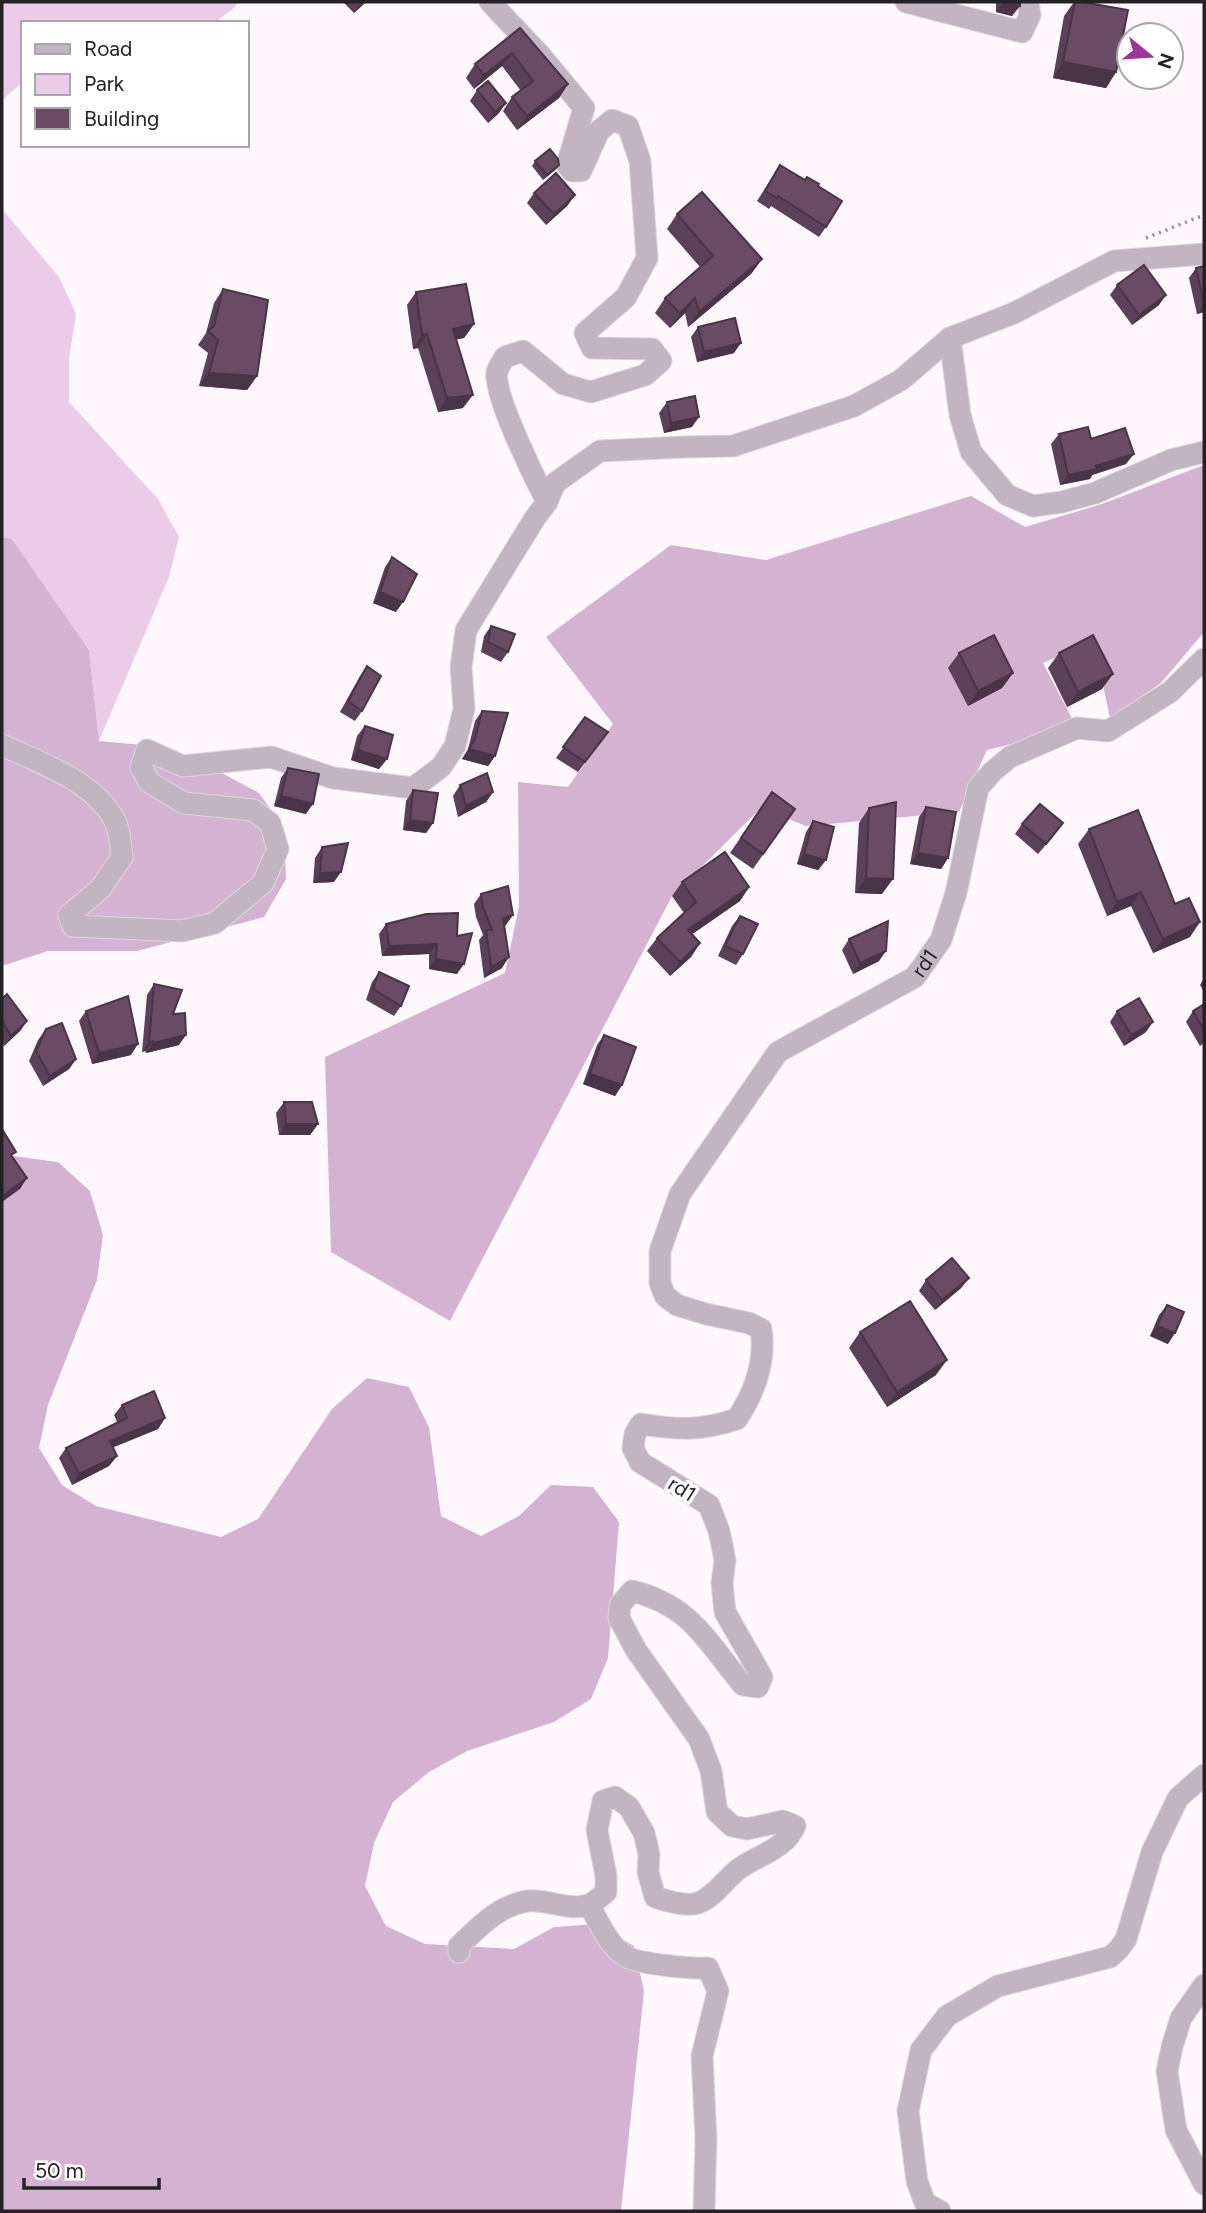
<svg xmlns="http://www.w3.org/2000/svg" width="1206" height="2213" font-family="Figtree,sans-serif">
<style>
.green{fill:#ebcce8}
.forest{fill:#d4b2d1}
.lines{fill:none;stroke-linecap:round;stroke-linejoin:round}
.minor-casing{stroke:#dbd6da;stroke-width:23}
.path{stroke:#918c90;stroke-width:3.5;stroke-dasharray:2 5;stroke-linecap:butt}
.minor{stroke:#c3b4c2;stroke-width:21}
.wall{fill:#5a4058}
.shaded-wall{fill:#4a3447}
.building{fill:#694b66;stroke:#4a3447;stroke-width:2}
.labels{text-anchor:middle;stroke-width:7;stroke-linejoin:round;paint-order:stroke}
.street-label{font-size:21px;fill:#252225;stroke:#fff}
</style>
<rect width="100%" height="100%" fill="#fef8fd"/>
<path class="green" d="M2,2H237L235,7L214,23H23V82L2,100Z
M2,209L59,277L76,314L69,359V402L158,499L179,537L169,577L99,741L89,650L12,539L2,537Z"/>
<path class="forest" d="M1204,465V632L1161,683L1110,718L1098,661L1086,644L1043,663L1077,728L987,750L959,812L806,826L761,808L672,896L450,1321L331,1252L325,1057L505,973L519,906L518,782L568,787L613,724L546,637L671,545L766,560L971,496L1025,527L1102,504Z
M2,537L12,539L89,650L99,741L143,745L222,773L259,793L284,828L286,879L264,917L137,951H48L2,966Z
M13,1156L58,1162L90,1191L103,1235L97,1280L48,1405L39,1448L62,1485L96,1506L221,1537L258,1519L332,1409L367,1378L409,1387L429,1427L441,1516L481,1536L519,1516L551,1485L593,1487L619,1522L608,1658L591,1699L554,1722L467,1751L429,1772L393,1802L374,1843L365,1886L386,1926L425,1944L514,1949L554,1927L596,1924L634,1946L644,1991L621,2211H2V1161Z"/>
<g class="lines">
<defs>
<g id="minor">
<path d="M490,2L541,56L584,108L567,165L572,171H581L599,131L612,120L628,126L640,161L647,258L626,297L585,333L592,348L652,349L661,361L645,375L591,392L563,384L523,351L505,357C503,361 498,367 497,372C493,394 535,479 547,502"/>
<path d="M906,2L1022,32L1030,15L1028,2"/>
<path d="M950,338L960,415L971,452L1007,495L1033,506L1062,502L1095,493L1171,460L1204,452"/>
<path d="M2,745C40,763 92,780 114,819C120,829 120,845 122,857L100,889L69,915L73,926L182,931L215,923L263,883L278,849L270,823L253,810L184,803L149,782L141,767L147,750L183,766L271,757L333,778L413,788L441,767L455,746L464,709L461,667L466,630L535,518L547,502L555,483L600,451L684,447L733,446L854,406L901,380L950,338L1014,313L1114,261L1204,254"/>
<path d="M589,1905C599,1922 609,1947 627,1957C640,1964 693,1969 708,1968L718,1991L702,2056L706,2139L704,2211"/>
<path id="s1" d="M459,1952V1946C479,1927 499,1905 528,1901C547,1899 569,1911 588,1905C594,1903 601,1896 606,1892V1876L597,1830L603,1801L615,1797L629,1807L644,1833L649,1854L648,1872L655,1897C667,1901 686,1907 698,1903C715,1897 726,1878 740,1868C759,1855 786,1848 795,1826L783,1821L747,1829L732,1826L717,1812L711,1771L699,1739L636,1650L619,1618L620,1605L632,1591C691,1605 707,1642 743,1685L758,1687L762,1677L725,1612L722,1583L725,1560L719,1531L709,1505L640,1462L633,1448L635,1434L641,1424C679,1430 700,1431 737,1419C754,1393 766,1361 761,1329L749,1323L706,1314L677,1305L665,1296L660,1283V1251L680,1194L778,1052L915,977L941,940L956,893L978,788L992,772L1010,757L1077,728L1108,731L1170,692L1204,659"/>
<path d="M1204,1985L1181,2018L1172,2047L1167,2071L1176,2130L1204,2184"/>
<path d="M940,2211L925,2203L917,2181L908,2111L921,2050L947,2016L998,1986L1110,1957L1119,1949L1126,1939L1152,1852L1178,1798L1204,1775"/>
</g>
</defs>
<use href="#minor" class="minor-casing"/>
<path class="path" d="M1146,238L1204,215"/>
<use href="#minor" class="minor"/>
</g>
<path class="wall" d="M343,2H366L354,13Z
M996,2H1020L1012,16L996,12Z
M1074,2H1082L1116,72L1106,88L1053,78L1064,16Z
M520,28L568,84L559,98L517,130L503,111L512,97L521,91L502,66L474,89L466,78L475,64Z
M477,90L499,113L488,123L470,101Z
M535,161L559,165L555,170L543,180L532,166Z
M780,165L805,180L818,186L826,227L819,237L771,206L769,209L757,201Z
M534,193L568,205L546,225L527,203Z
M677,214L762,259L751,274L688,327L685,313L670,328L655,313L665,298L700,267L667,229Z
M1204,266V312L1197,314L1189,278L1196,268Z
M1117,285L1159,305L1132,325L1110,295Z
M223,289L257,376L247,390L199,386L208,353L198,345L206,333L214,303Z
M416,292L474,324L464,338L456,339L463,408L438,412L418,348L413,349L407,305Z
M698,327L734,353L697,362L691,337Z
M667,402L692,427L664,433L659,413Z
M1059,434L1091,439L1126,464L1092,475L1090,479L1060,485L1051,444Z
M392,557L396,612L373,603L385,567Z
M491,626L508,652L501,662L481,652L484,636Z
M959,653L1013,673L1002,688L968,706L948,668Z
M1059,653L1102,689L1067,707L1048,668Z
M367,666L362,711L355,721L340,712L360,676Z
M482,711L495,756L488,766L462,759L468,749L475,721Z
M585,717L608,732L578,772L556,758Z
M365,726L387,759L379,769L351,760L357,736Z
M288,768L306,814L274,806L281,778Z
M460,785L493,792L486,802L458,817L453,796Z
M413,790L433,823L426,833L403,830L406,801Z
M772,792L795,809L753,869L730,853Z
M926,807L948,858L941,869L910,864L919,817Z
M869,808L882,894L855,893L859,823Z
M813,821L826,860L818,870L797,864L806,832Z
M1022,824L1055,834L1038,854L1015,834Z
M1089,829L1175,904L1190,937L1153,953L1131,906L1107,916L1078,844Z
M322,847L334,882L313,883L315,858Z
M682,882L749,887L740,901L692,934L700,943L691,957L670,976L647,951L657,938L684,913L672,896Z
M481,894L506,925L505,926L502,968L484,978L479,940L483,935L476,917L474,904Z
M740,916L743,954L736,965L718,956L732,926Z
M386,924L457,936V974L429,969V954L382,956L379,934Z
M849,939L879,961L853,974L842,950Z
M379,972L401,1006L394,1016L366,1000L372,982Z
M1204,978V992L1200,985Z
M154,984L173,1014L179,1045L146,1053L145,1051L142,1052L147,995Z
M2,999L27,1021L20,1031L4,1046L2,1043Z
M1204,1004V1043L1200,1046L1186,1022L1193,1011Z
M86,1011L131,1055L92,1064L79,1021Z
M1117,1011L1146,1032L1124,1046L1110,1022Z
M46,1029L76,1059L69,1069L43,1086L29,1061L38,1040Z
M604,1035L622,1085L615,1096L583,1084L597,1045Z
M284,1102L318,1124L310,1135H279L276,1113Z
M969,1278L961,1288L935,1310L919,1291L926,1280Z
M1167,1305L1168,1344L1150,1336L1159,1315Z
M860,1332L936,1375L887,1407L849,1348Z
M122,1405L165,1418L158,1429L113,1447L117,1456L109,1466L72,1485L59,1458L66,1448L117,1422L114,1415Z"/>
<path class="shaded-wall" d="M362,2H366L354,13Z
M1003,2L1020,6L1012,16L996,12Z
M512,53L502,66L474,89L484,75Z
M1063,62L1116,72L1106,88L1053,78Z
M568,84L559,98L517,130L527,116Z
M506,103L499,113L488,123L495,112Z
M559,165L555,170L543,180L547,175Z
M575,195L568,205L546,225L554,214Z
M762,259L751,274L688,327L699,312Z
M1166,295L1159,305L1132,325L1139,315Z
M695,298L685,313L670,328L680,313Z
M1204,304V312L1197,314Z
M474,324L464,338L444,342L453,329Z
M427,334L418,348L413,349L422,335Z
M741,343L734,353L697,362L704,352Z
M209,373L257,376L247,390L199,386Z
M473,395L463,408L438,412L447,398Z
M699,417L692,427L664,433L671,423Z
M1134,454L1126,464L1092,475L1090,479L1060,485L1068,475Z
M380,592L403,602L396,612L373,603Z
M1013,673L1002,688L968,706L978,691Z
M1113,674L1102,689L1067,707L1078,692Z
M469,749L495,756L488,766L462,759Z
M358,750L387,759L379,769L351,760Z
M493,792L486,802L458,817L466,806Z
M281,796L313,804L306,814L274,806Z
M410,820L433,823L426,833L403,830Z
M918,853L948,858L941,869L910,864Z
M804,854L826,860L818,870L797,864Z
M341,872L334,882L313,883L320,873Z
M866,878L893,879L882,894L855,893Z
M749,887L740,901L678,944L688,930Z
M1141,892L1131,906L1107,916L1117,902Z
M513,915L506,925L496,928L503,918Z
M1200,922L1190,937L1153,953L1163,939Z
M700,943L691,957L670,976L680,962Z
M437,944L429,954L382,956L389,946Z
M886,951L879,961L853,974L860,963Z
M509,957L502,968L484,978L491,967Z
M436,959L464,964L457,974L429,969Z
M27,1021L20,1031L4,1046L11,1036Z
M1153,1022L1146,1032L1124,1046L1131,1035Z
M186,1035L179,1045L146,1053L153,1043Z
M153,1041L145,1051L142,1052L149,1042Z
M138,1044L131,1055L92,1064L99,1053Z
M76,1059L69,1069L43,1086L50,1076Z
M590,1074L622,1085L615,1096L583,1084Z
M286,1124H318L310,1135H279Z
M27,1178L20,1189L2,1202V1196Z
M969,1278L961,1288L935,1310L942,1300Z
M1157,1326L1175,1333L1168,1344L1150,1336Z
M947,1360L936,1375L887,1407L897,1392Z
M165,1418L158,1429L102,1452L110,1441Z
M117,1456L109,1466L72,1485L79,1474Z"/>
<path class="building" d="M1005,2H1020V6Z
M1075,2H1082L1128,10L1116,72L1063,62Z
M520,28L568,84L527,116L512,97L533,81L512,53L484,75L475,64Z
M488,81L506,103L495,112L477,90Z
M550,149L558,159L559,165L547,175L535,161Z
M780,165L805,180L807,177L819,184L818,186L842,201L826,227L778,196L777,198L765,191Z
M556,173L575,195L554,214L534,193Z
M702,192L762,259L699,312L695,298L680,313L665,298L713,256L677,214Z
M1144,265L1166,295L1139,315L1117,285Z
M1204,266V304L1196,268Z
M466,284L474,324L453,329L473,395L447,398L427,334L422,335L416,292Z
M223,289L268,300L257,376L209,373L218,340L208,331L214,326Z
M735,318L741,343L704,352L698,327Z
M695,396L699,417L671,423L667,402Z
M1088,427L1091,439L1125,428L1134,454L1096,466L1097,469L1068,475L1059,434Z
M392,557L417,574L403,602L380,592Z
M491,626L515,634L508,652L488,642Z
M994,635L1013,673L978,691L959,653Z
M1093,635L1113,674L1078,692L1059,653Z
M367,666L381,676L362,711L348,701Z
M482,711L508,713L495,756L469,749L475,739Z
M585,717L608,732L585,762L563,747Z
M365,726L393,735L387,759L358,750Z
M288,768L319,774L313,804L281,796Z
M487,773L493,792L466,806L460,785Z
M413,790L438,793L433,823L410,820Z
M772,792L795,809L763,854L741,838Z
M896,802L893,879L866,878L869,808Z
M1040,804L1063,823L1046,844L1022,824Z
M926,807L956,812L948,858L918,853Z
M1138,810L1175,904L1189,898L1200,922L1163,939L1141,892L1117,902L1089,829Z
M813,821L834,827L826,860L804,854Z
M348,843L341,872L320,873L322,847Z
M725,852L749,887L688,930L700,943L680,962L657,938L696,902L682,882Z
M508,886L513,915L503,918L509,957L491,967L486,930H492L483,907L481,894Z
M458,913L457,936L472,933L464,964L436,959L437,944L389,946L386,924L426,914Z
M740,916L758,924L743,954L725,946Z
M888,921L886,951L860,963L849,939Z
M379,972L409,986L401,1006L373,989Z
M154,984L182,990L173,1014L185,1013L186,1035L153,1043V1041L149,1042Z
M7,994L27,1021L11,1036L2,1021V999Z
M128,996L138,1044L99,1053L86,1011Z
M1139,998L1153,1022L1131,1035L1117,1011Z
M1204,1004V1030L1193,1011Z
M62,1023L76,1059L50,1076L36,1051L46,1029Z
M604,1035L636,1047L622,1085L590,1074Z
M284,1102H312L318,1124H286Z
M2,1129L16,1152L11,1155L27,1178L2,1196Z
M952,1258L969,1278L942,1300L926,1280Z
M910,1301L947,1360L897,1392L860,1332Z
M1167,1305L1184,1312L1175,1333L1157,1326Z
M154,1391L165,1418L110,1441L117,1456L79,1474L66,1448L127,1418L122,1405Z"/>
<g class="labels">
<g class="street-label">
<text dy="7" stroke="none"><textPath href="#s1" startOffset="2128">rd1</textPath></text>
<text transform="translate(682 1489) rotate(32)" y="7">rd1</text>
</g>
</g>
<rect width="1206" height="2213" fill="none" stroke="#252225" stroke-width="7"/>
<rect x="21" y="21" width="228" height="126" fill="#ffffff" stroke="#a8a7a8" stroke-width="2"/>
<rect x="35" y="44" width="35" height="10" fill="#c3b4c2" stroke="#a8a7a8" stroke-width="2"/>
<text x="84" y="56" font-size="21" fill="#252225">Road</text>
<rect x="35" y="74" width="35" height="21" fill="#ebcce8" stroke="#a8a7a8" stroke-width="2"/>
<text x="84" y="91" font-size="21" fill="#252225">Park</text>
<rect x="35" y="108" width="35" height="21" fill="#694b66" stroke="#a8a7a8" stroke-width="2"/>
<text x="84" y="126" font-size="21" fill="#252225">Building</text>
<g transform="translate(1150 56) rotate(108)"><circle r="33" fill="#ffffff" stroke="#a8a7a8" stroke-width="2"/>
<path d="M0-5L12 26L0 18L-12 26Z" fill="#9c3599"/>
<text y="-10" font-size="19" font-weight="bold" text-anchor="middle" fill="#252225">N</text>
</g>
<path d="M24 2178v10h135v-10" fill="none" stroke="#252225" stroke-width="3.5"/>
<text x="35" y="2178" font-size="21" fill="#252225" stroke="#ffffff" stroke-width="5" paint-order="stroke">50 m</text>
</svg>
